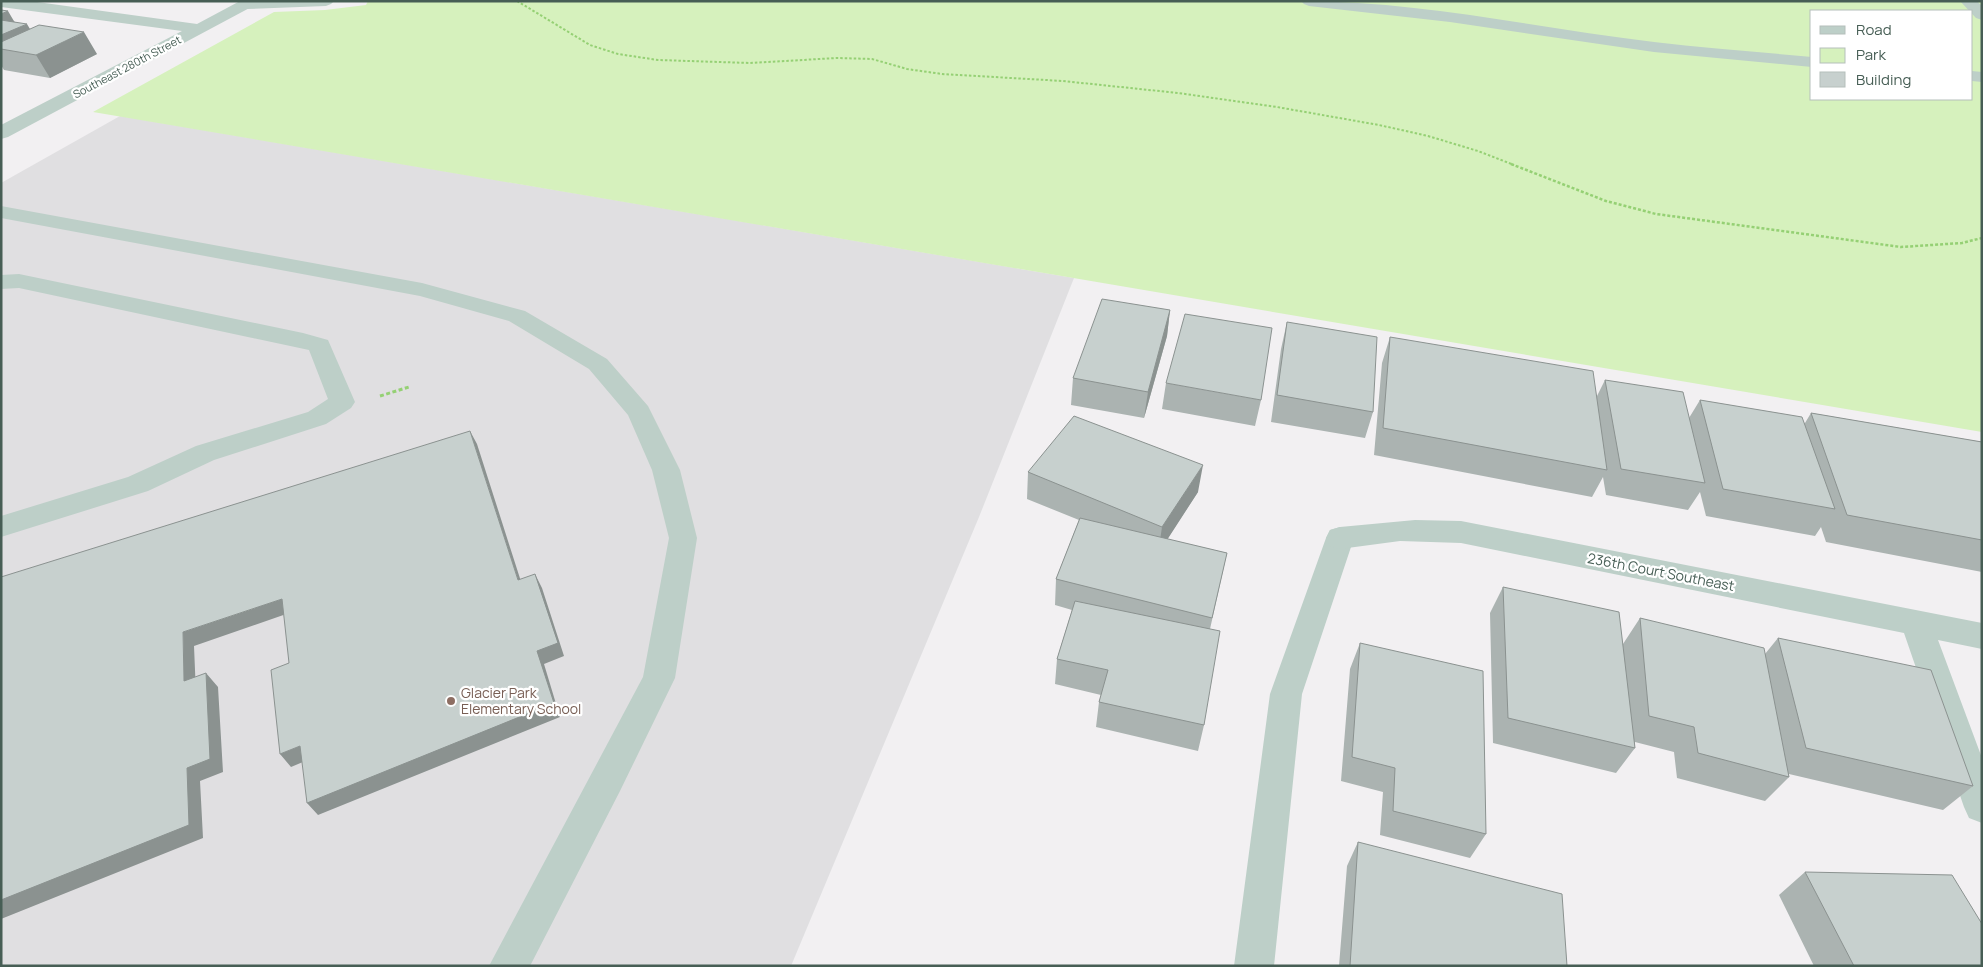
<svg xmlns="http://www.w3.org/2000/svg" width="1983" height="967" font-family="Manrope,sans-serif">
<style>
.education{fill:#e0dfe1}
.green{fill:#d6f1bd;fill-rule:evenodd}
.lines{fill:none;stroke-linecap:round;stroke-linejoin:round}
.path-far2{stroke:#95d074;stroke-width:2;stroke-dasharray:2.5 2;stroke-linecap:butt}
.path-far1{stroke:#95d074;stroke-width:2.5;stroke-dasharray:3 2;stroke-linecap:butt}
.path{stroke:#95d074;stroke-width:3;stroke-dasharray:4 2.5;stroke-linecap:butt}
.service{fill:#bdcfc8;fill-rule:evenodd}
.minor{fill:#bdcfc8;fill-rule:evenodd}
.wall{fill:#abb3b1}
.shaded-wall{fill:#8b9290}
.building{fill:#c7d0ce;stroke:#8b9290}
.education-dot{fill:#8d6e63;stroke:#fff;stroke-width:2}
.labels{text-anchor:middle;stroke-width:4.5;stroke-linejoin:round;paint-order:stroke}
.far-street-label{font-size:11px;fill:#475e55;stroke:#fff}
.street-label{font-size:14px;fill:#475e55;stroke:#fff}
.education-label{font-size:14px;fill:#785e54;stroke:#fff;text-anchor:start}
</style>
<rect width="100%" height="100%" fill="#f2f0f2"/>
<path class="education" d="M120,116L1074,278L979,517L791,966H1V183Z"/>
<path class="green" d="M368,1H1982V432L93,112L274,12L325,10L366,5ZM1812,11H1972V99H1812Z"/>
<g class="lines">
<path class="path-far2" d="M517,1L590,45L618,54L658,60L750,63L837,58L872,59L907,69L942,74L1063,81L1178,93L1277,107L1379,125L1428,136L1478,151L1514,165"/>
<path class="path-far1" d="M1511,164L1606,201L1656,214L1901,247L1962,243L1982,238"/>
<path class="path" d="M380,396L409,387"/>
<path class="service" d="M241,1H334L331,4L326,6L247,9L241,7L239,4Z
M1301,1C1420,1 1536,28 1654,42C1706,48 1759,52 1812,57V67L1654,52L1450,22L1309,6L1304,4Z
M1960,1H1977L1982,6V20L1976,18Z
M1972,71L1982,72V82L1972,81Z
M1,206L422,283L525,311L607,359L648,406L680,470L697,538L675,678L620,791L530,966H489L643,677L669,538L652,470L628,415L589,369L509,321L420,296L1,218Z
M19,274L303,333L328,340L355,402L351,408L326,424L214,460L148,491L1,537V516L128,477L196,446L308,412L328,399L309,350L19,288L1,289V275Z
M1340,527L1350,530L1354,538L1302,694L1274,966H1234L1270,694L1326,538L1330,530Z"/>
<path class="minor" d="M1,1H30L197,24L240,1H260L257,4L8,137L1,139V125L182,31L1,7Z
M1415,520L1461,521L1982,623V649L1938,640L1982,758V823L1969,818L1964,807L1904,633L1461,543L1400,541L1340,549L1330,546L1326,538L1330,530L1340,527Z"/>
</g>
<path class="wall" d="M1,10L15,22L30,29L97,54L50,78L4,70L1,65Z
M1170,310L1167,336L1144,418L1071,405L1073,378Z
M1287,322L1373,412L1365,438L1271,422L1281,349Z
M1390,337L1596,398L1605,380L1689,418L1700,400L1805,423L1811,413L1982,442V572L1826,542L1821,527L1815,536L1706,516L1700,492L1688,510L1606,495L1603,477L1592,497L1374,455L1382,363Z
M1166,383L1261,400L1255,426L1162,409Z
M1028,472L1198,492L1167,539L1227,553L1210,629L1204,725L1198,751L1096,727L1099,702L1101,695L1055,684L1057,659L1072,610L1055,605L1056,579L1079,520L1027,499Z
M1503,587L1623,644L1640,618L1765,654L1778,638L1973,786L1943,810L1789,774V777L1765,801L1677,778L1674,752L1635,742V748L1616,773L1493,743L1490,613Z
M1360,643L1486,834L1470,858L1380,835L1383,792L1341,781L1350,669Z
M1358,842L1567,966H1339L1347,866Z
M1805,872L1982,966H1814L1779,895Z"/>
<path class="shaded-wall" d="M8,11L18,28L27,24L40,46L1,49V14Z
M84,32L97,54L50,78L36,55Z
M1170,310L1167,336L1144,418L1148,392Z
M470,431L477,444L525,594L518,580Z
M1203,465L1198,492L1158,554L1162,527Z
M535,574L542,588L564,656L544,664L560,717L318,815L307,803Z
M282,599L292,612L194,646L196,694L184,681L183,632Z
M206,673L218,687L223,772L200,781L203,838L1,919V900L187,768Z
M300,746L310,759L291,767L280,754Z"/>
<path class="building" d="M1,10L8,11L1,14Z
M1,20L27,24L1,35Z
M39,25L84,32L36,55L1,49V42Z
M1102,299L1170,310L1148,392L1073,378Z
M1185,314L1272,328L1261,400L1166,383Z
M1287,322L1377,337L1373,412L1277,395Z
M1390,337L1593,371L1607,470L1383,428Z
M1605,380L1683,392L1705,483L1621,469Z
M1700,400L1802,417L1835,509L1723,489Z
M1811,413L1982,442V540L1847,515Z
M1074,416L1203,465L1162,527L1028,472Z
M470,431L518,580L535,574L558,643L537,651L554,703L307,803L300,746L280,754L271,670L289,663L282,599L183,632L184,681L206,673L210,759L187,768L189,825L1,900V577Z
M1080,518L1227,553L1212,618L1056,579Z
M1503,587L1619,612L1635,748L1508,718Z
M1075,601L1220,631L1204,725L1099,702L1108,670L1057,659Z
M1640,618L1764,648L1789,777L1698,753L1694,727L1649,716Z
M1778,638L1931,670L1973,786L1806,748Z
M1360,643L1483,671L1486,834L1393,811L1395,768L1352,757Z
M1358,842L1562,894L1567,966H1350Z
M1805,872L1952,875L1982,924V966H1854Z"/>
<circle class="education-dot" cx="451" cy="701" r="5"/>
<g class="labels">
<g class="far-street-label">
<text transform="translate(127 67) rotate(-28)" y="4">Southeast 280th Street</text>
</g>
<g class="street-label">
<text transform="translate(1661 572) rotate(11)" y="5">236th Court Southeast</text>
</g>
<g class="education-label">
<text x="461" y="698">Glacier Park<tspan x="461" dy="16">Elementary School</tspan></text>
</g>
</g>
<rect width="1983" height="967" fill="none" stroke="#475e55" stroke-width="5"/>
<rect x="1810" y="10" width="162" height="90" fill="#ffffff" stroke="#b5bfbb"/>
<rect x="1820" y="26" width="25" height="8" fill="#bdcfc8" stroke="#b5bfbb"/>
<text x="1856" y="35" font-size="15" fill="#475e55">Road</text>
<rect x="1820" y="48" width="25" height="15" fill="#d6f1bd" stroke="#b5bfbb"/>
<text x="1856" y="60" font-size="15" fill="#475e55">Park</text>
<rect x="1820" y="72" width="25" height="15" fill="#c7d0ce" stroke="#b5bfbb"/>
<text x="1856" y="85" font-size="15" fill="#475e55">Building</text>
</svg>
